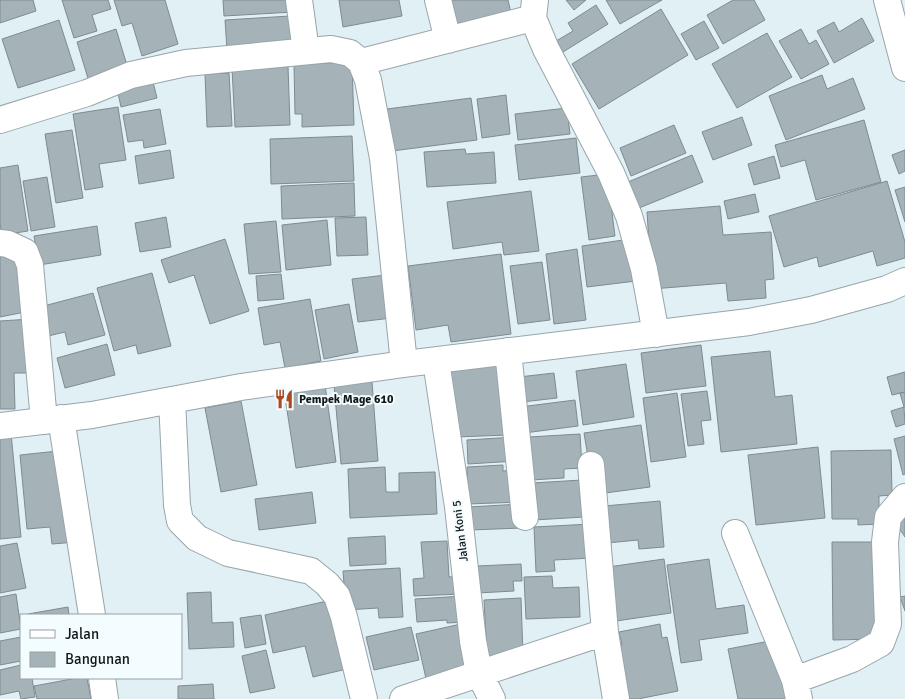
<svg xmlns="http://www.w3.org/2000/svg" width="905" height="699" font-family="Signika,sans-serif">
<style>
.building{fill:#a5b3b8;stroke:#7e8b90}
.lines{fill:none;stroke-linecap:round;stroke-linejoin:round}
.minor-casing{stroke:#98a5aa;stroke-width:28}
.minor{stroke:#fff;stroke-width:26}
.labels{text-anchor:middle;stroke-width:4;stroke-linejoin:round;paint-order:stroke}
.poi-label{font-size:12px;font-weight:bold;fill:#121718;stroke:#f3fcff;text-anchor:start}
.street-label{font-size:12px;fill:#121718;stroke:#f3fcff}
</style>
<rect width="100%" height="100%" fill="#e1f0f5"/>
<path class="building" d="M0,0H33L36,11L0,23Z
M62,0H108L111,9L92,15L97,31L74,38Z
M114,0H165L178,44L142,56L132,23L122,26Z
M223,0H293L294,12L224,16Z
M339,0H399L402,16L343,27Z
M446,0H508L511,13L450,30Z
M566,0H586L574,10Z
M606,0H662L620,24Z
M733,0H754L765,20L723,44L707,15Z
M596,5L608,24L563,52L556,41L573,31L568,23Z
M661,9L688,55L599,109L572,64Z
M290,16L291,46L227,50L225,20Z
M862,18L874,41L834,63L817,31L834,22L839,32Z
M59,20L75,70L18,88L2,39Z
M704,21L719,48L696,60L681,34Z
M116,29L129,72L90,85L77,42Z
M801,29L809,44L816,40L829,64L801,79L779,41Z
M767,33L792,77L737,108L712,64Z
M352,62L354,125L302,127V114H295L294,64Z
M288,66L290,125L235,127L232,68Z
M229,73L232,126L207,127L205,74Z
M151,74L157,98L121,107L116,83Z
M822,75L827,89L853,78L865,109L786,140L769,96Z
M506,95L510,134L482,138L477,99Z
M471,98L477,140L392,151L387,109Z
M118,107L126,160L99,164L103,187L85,190L73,114Z
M567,108L570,134L518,140L515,114Z
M160,109L166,144L144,148L143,140L128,142L123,115Z
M742,117L752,145L713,160L702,132Z
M864,120L881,182L816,200L805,160L781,167L775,145Z
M674,125L686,153L631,176L620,148Z
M72,130L83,198L56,203L45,134Z
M352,136L354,181L271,184L270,139Z
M576,138L580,173L519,180L515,145Z
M465,149L466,154L494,152L496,183L427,187L424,152Z
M170,150L174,178L139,184L135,156Z
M905,150V171L899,174L892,155Z
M692,155L703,182L639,208L628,182Z
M774,156L780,178L754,185L748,164Z
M18,165L28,231L2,235L0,224V168Z
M607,174L615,236L589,240L581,177Z
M47,177L55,227L31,231L23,181Z
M887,181L905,242V258L877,266L873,251L819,267L817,257L784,267L769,216Z
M354,183L355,216L282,219L281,186Z
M905,187V222L895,190Z
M531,191L539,251L504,255L502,242L453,249L447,202Z
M755,194L759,212L728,219L724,201Z
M720,206L723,235L771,232L774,279L765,280L766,298L728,301L726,283L652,289L647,212Z
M166,217L171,247L140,252L135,223Z
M366,217L368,255L337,256L335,218Z
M327,220L331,265L286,270L282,225Z
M276,221L281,272L249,274L244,224Z
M97,226L101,255L39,265L34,236Z
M225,239L249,311L210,324L194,275L169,283L161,260Z
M630,239L636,281L587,287L582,246Z
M577,249L586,320L554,324L546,254Z
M19,250L30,311L0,317V253Z
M501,254L511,334L451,342L448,325L416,330L408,266Z
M542,262L550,320L518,324L510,266Z
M152,273L171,346L138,354L136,345L114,351L97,288Z
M281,274L284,299L258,301L256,276Z
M386,275L392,318L358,322L352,279Z
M93,293L105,335L68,345L65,332L44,337L36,308Z
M310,299L321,361L285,368L280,342L264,345L258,308Z
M349,304L358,352L324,359L315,310Z
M31,319L33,373H14L15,409H0V321Z
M107,344L115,375L65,388L57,358Z
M701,345L706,386L646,393L641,353Z
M770,351L775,397L792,395L797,444L721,452L711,357Z
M506,364L509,435L454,437L451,367Z
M626,364L634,417L583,425L576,371Z
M905,372V392L892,395L887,377Z
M554,373L557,398L522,402L519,377Z
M372,382L378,461L341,464L334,385Z
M325,385L336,462L296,468L284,391Z
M707,391L711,420L701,421L704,444L688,446L681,394Z
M905,392V407H904L900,393Z
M677,393L686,457L651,462L643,398Z
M575,400L578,426L524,433L520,407Z
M241,401L257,485L221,492L205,408Z
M904,407L905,424L896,427L891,411Z
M641,425L650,487L598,494L588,457L584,433Z
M11,433L21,537L0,539V434Z
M580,434L582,468L564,469V478L531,480L529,437Z
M905,436V474L903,475L894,439Z
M515,437L516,461L468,464L467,440Z
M818,447L825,518L756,525L748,455Z
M891,450L892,495L879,496V524L858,525V519H832L831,451Z
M58,451L76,542L52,544L50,527L27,529L20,455Z
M503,465V471L520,470L521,502L468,504L467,467Z
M385,467L386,492H399V473L435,472L437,514L350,518L348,469Z
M582,480L584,517L534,520L532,483Z
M312,492L316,523L259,530L255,499Z
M660,501L664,547L639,549L638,540L607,543L604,506Z
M521,504L522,528L470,530L469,507Z
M905,510V537L892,518Z
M591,524L593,558L554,560L555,571L536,572L534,527Z
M385,536L386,564L350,566L348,538Z
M447,541L449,577L462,576V594L414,596L413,579L424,578L421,542Z
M832,542H877L878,639L833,640Z
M17,543L26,588L0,593V546Z
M664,559L671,613L616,621L608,567Z
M709,559L716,609L744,605L748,633L699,640L702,660L681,663L667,565Z
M521,564L522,581H513L514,591L478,593L477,566Z
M400,568L403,617L379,618L378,608L346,610L343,571Z
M552,576L553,588L579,587L580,617L526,619L524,577Z
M211,592L212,623L233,622L234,647L189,649L187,593Z
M16,594L21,629L0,633V597Z
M464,596L465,622L447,623V620L417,622L415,599Z
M905,596V611L900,597Z
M521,598L523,656L487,658L484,600Z
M336,599L351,668L313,677L305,646L273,653L265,615Z
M68,607L69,615H28V614Z
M261,615L266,644L245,648L240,618Z
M461,624L472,673L427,683L416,634Z
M660,624L662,638L667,637L678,691L638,699H628L618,646L622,645L619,632Z
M411,627L419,660L374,670L366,637Z
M21,637V661L0,665V641Z
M775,640L786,699H738L728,649Z
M266,650L275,688L250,693L242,656Z
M21,665V678H32L35,697L21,699L19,691L0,695V670Z
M77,678H87L91,699H37L34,686Z
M213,684L214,699H178V686Z"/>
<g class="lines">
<defs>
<path id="minor" d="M299,0L306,51
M438,0L448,40
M535,0L533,18L546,49L611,173L629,216L644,269L656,334
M887,0L905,68
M361,62L533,18
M0,120L87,93L131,75L186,63L331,49L350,53L361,62L368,80L383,158L404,364
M0,243L8,244L25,252L30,265L44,421
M508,351L525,517
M436,361L458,507L473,641L479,673L492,699
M172,400L177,505L180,521L197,538L228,553L311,571L327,584L337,596L344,617L364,699
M61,418L92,615
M0,426L92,415L241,387L404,364L749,322L811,310L887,289L905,281
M591,465L605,632L616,699
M735,533L795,680L799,699
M102,678L105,699
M795,680L852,659L881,643L888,624L885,542L888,517L905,497
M403,699L605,632"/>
</defs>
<use href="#minor" class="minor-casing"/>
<use href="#minor" class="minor"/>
</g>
<defs>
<symbol id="restaurant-bare" viewBox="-9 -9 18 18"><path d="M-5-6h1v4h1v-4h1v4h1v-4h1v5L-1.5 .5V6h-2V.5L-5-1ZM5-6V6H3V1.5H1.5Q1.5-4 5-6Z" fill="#af491d" stroke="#f3fcff" stroke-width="2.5" paint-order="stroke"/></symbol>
</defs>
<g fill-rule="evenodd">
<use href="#restaurant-bare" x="270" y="385" width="28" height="28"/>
</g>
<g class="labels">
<g class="poi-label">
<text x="299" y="403">Pempek Mage 610</text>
</g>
<g class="street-label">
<text transform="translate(460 531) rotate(-97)" y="4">Jalan Koni 5</text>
</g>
</g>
<rect x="20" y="614" width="162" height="65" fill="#f3fcff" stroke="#99a0a3"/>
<rect x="30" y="630" width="25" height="8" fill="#ffffff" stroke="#99a0a3"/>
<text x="65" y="639" font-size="15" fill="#121718">Jalan</text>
<rect x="30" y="652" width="25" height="15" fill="#a5b3b8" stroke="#99a0a3"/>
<text x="65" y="664" font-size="15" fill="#121718">Bangunan</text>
</svg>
